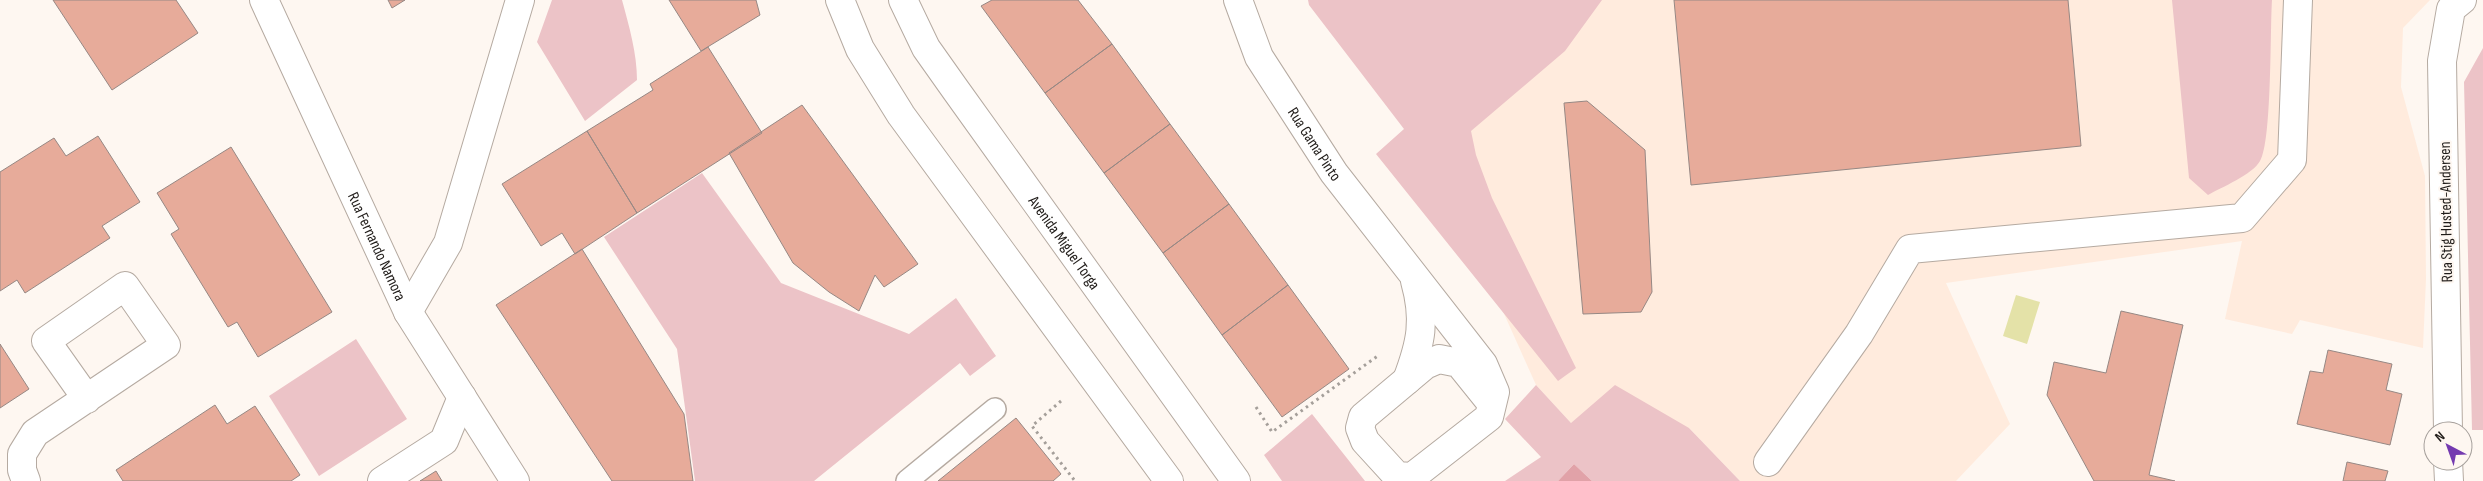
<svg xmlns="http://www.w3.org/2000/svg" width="2483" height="481" font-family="'Sofia Sans Condensed',sans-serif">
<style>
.built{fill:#ffebdd}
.green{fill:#ecc3c7}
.forest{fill:#e1a2a8}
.water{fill:#e4e2a8}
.building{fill:#e7ab9a;stroke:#968884}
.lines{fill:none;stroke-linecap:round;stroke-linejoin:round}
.lane-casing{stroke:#b5aaa1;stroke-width:24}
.street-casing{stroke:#b5aaa1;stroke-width:30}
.secondary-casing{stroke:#b5aaa1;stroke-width:30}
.path{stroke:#a59f9a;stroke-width:3;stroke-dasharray:2.5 4;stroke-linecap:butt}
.lane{stroke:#fff;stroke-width:21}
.street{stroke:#fff;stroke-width:28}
.secondary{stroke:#fff;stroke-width:28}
.labels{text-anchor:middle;stroke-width:4;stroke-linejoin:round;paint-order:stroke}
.street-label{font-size:16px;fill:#201c19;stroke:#fef7f1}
</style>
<rect width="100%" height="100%" fill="#fef7f1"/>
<path class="built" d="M1562,0H2430L2403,28L2401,87L2425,176L2426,279L2423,348L2300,320L2292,334L2225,319L2242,241L1946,283L2010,424L1956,481H1740L1689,428L1571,423L1536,385L1444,180L1442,123Z"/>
<path class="green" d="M552,0H622C629,26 637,53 637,80L585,121L537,42Z
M1308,0H1602L1565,51L1471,131L1476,155L1492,198L1576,368L1558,381L1376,154L1404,129L1309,5Z
M2172,0H2272C2270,29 2272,142 2260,161C2252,175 2222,187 2208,195L2189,178Z
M2483,48V430H2472L2464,82Z
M702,173L781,283L909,334L956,298L996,356L970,376L960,363L814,481H695L677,349L604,237Z
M356,339L407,419L319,476L269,396Z
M1536,385L1571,423L1615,385L1689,428L1740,481H1592L1574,464L1558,481H1505L1541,457L1505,419Z
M1312,414L1365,481H1282L1264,455Z"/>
<path class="forest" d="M1574,464L1592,481H1558Z"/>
<path class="water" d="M2016,295L2040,302L2027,344L2003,336Z"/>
<path class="building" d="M53,0H176L198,33L112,90Z
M388,0H405L392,8Z
M669,0H756L760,15L701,51Z
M992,0H1078L1112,44L1045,93L981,6Z
M1674,0H2068L2081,146L1691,185Z
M1112,44L1170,124L1104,173L1045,93Z
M708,47L762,133L637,213L587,131L653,90L650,84Z
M1587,101L1645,150L1652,292L1641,312L1583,314L1564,103Z
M802,105L918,264L884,287L875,275L859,311L829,292L793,263L729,153Z
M1170,124L1229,204L1163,253L1104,173Z
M587,131L637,213L575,254L562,233L541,246L502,184Z
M98,136L140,202L102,226L110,238L25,293L17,280L0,291V172L54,138L66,156Z
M231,147L332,312L258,357L237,322L228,327L171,234L179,229L157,193Z
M1229,204L1288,285L1222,335L1163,253Z
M582,249L684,414L693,481H612L496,305Z
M1288,285L1349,369L1282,417L1222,335Z
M2121,311L2183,325L2149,475L2175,481H2094L2047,395L2054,362L2106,373Z
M0,344L29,389L0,408Z
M2328,350L2392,364L2386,390L2402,394L2390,445L2297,424L2310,371L2323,373Z
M215,405L227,424L255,406L300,475L291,481H123L116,470Z
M1016,418L1061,474L1053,481H938Z
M2347,462L2388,471L2385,481H2343Z
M436,471L442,481H420Z"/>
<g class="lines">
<defs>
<path id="lane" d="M907,481L995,409"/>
<g id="street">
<path id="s1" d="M264,0L408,312L515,481"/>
<path id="s2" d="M1238,0L1259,57L1334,173L1483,364L1495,392L1489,417L1412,477L1397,476L1365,441L1360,428L1363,417L1425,365L1439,359L1459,363L1492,404"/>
<path d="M408,312L448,243L520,0"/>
<path d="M1407,380C1421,343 1426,320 1415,281"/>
<path d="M2448,431L2442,61L2451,9L2462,0"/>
<path d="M2448,461L2449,481"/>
<path d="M1768,462L1859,334L1910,249L2242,218L2292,160L2298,0"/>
<path d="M26,481L22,470V454L35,433L166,345L125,286L46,341L87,399"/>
<path d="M382,481L444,441L462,397"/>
</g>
<g id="secondary">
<path d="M840,0L860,49L901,115L1169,481"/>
<path id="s3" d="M903,0L926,48L955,89L1236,481"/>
</g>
</defs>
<use href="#lane" class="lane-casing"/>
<use href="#street" class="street-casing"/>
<use href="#secondary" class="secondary-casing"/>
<path class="path" d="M1061,401L1032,426L1075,481
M1256,407L1272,432L1379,355"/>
<use href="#lane" class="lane"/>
<use href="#street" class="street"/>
<use href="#secondary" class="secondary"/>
</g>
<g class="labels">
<g class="street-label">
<text dy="6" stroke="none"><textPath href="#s2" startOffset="164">Rua Gama Pinto</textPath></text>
<text transform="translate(2445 212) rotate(-91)" y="6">Rua Stig Husted-Andersen</text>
<text dy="6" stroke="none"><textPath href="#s3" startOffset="292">Avenida Miguel Torga</textPath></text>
<text dy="6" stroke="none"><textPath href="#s1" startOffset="271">Rua Fernando Namora</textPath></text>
</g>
</g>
<g transform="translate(2448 446) rotate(319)"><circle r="24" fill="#fef7f1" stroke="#a59f9b"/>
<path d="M0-4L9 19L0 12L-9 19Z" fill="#743ab0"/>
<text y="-8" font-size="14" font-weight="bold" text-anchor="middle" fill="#201c19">N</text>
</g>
</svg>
